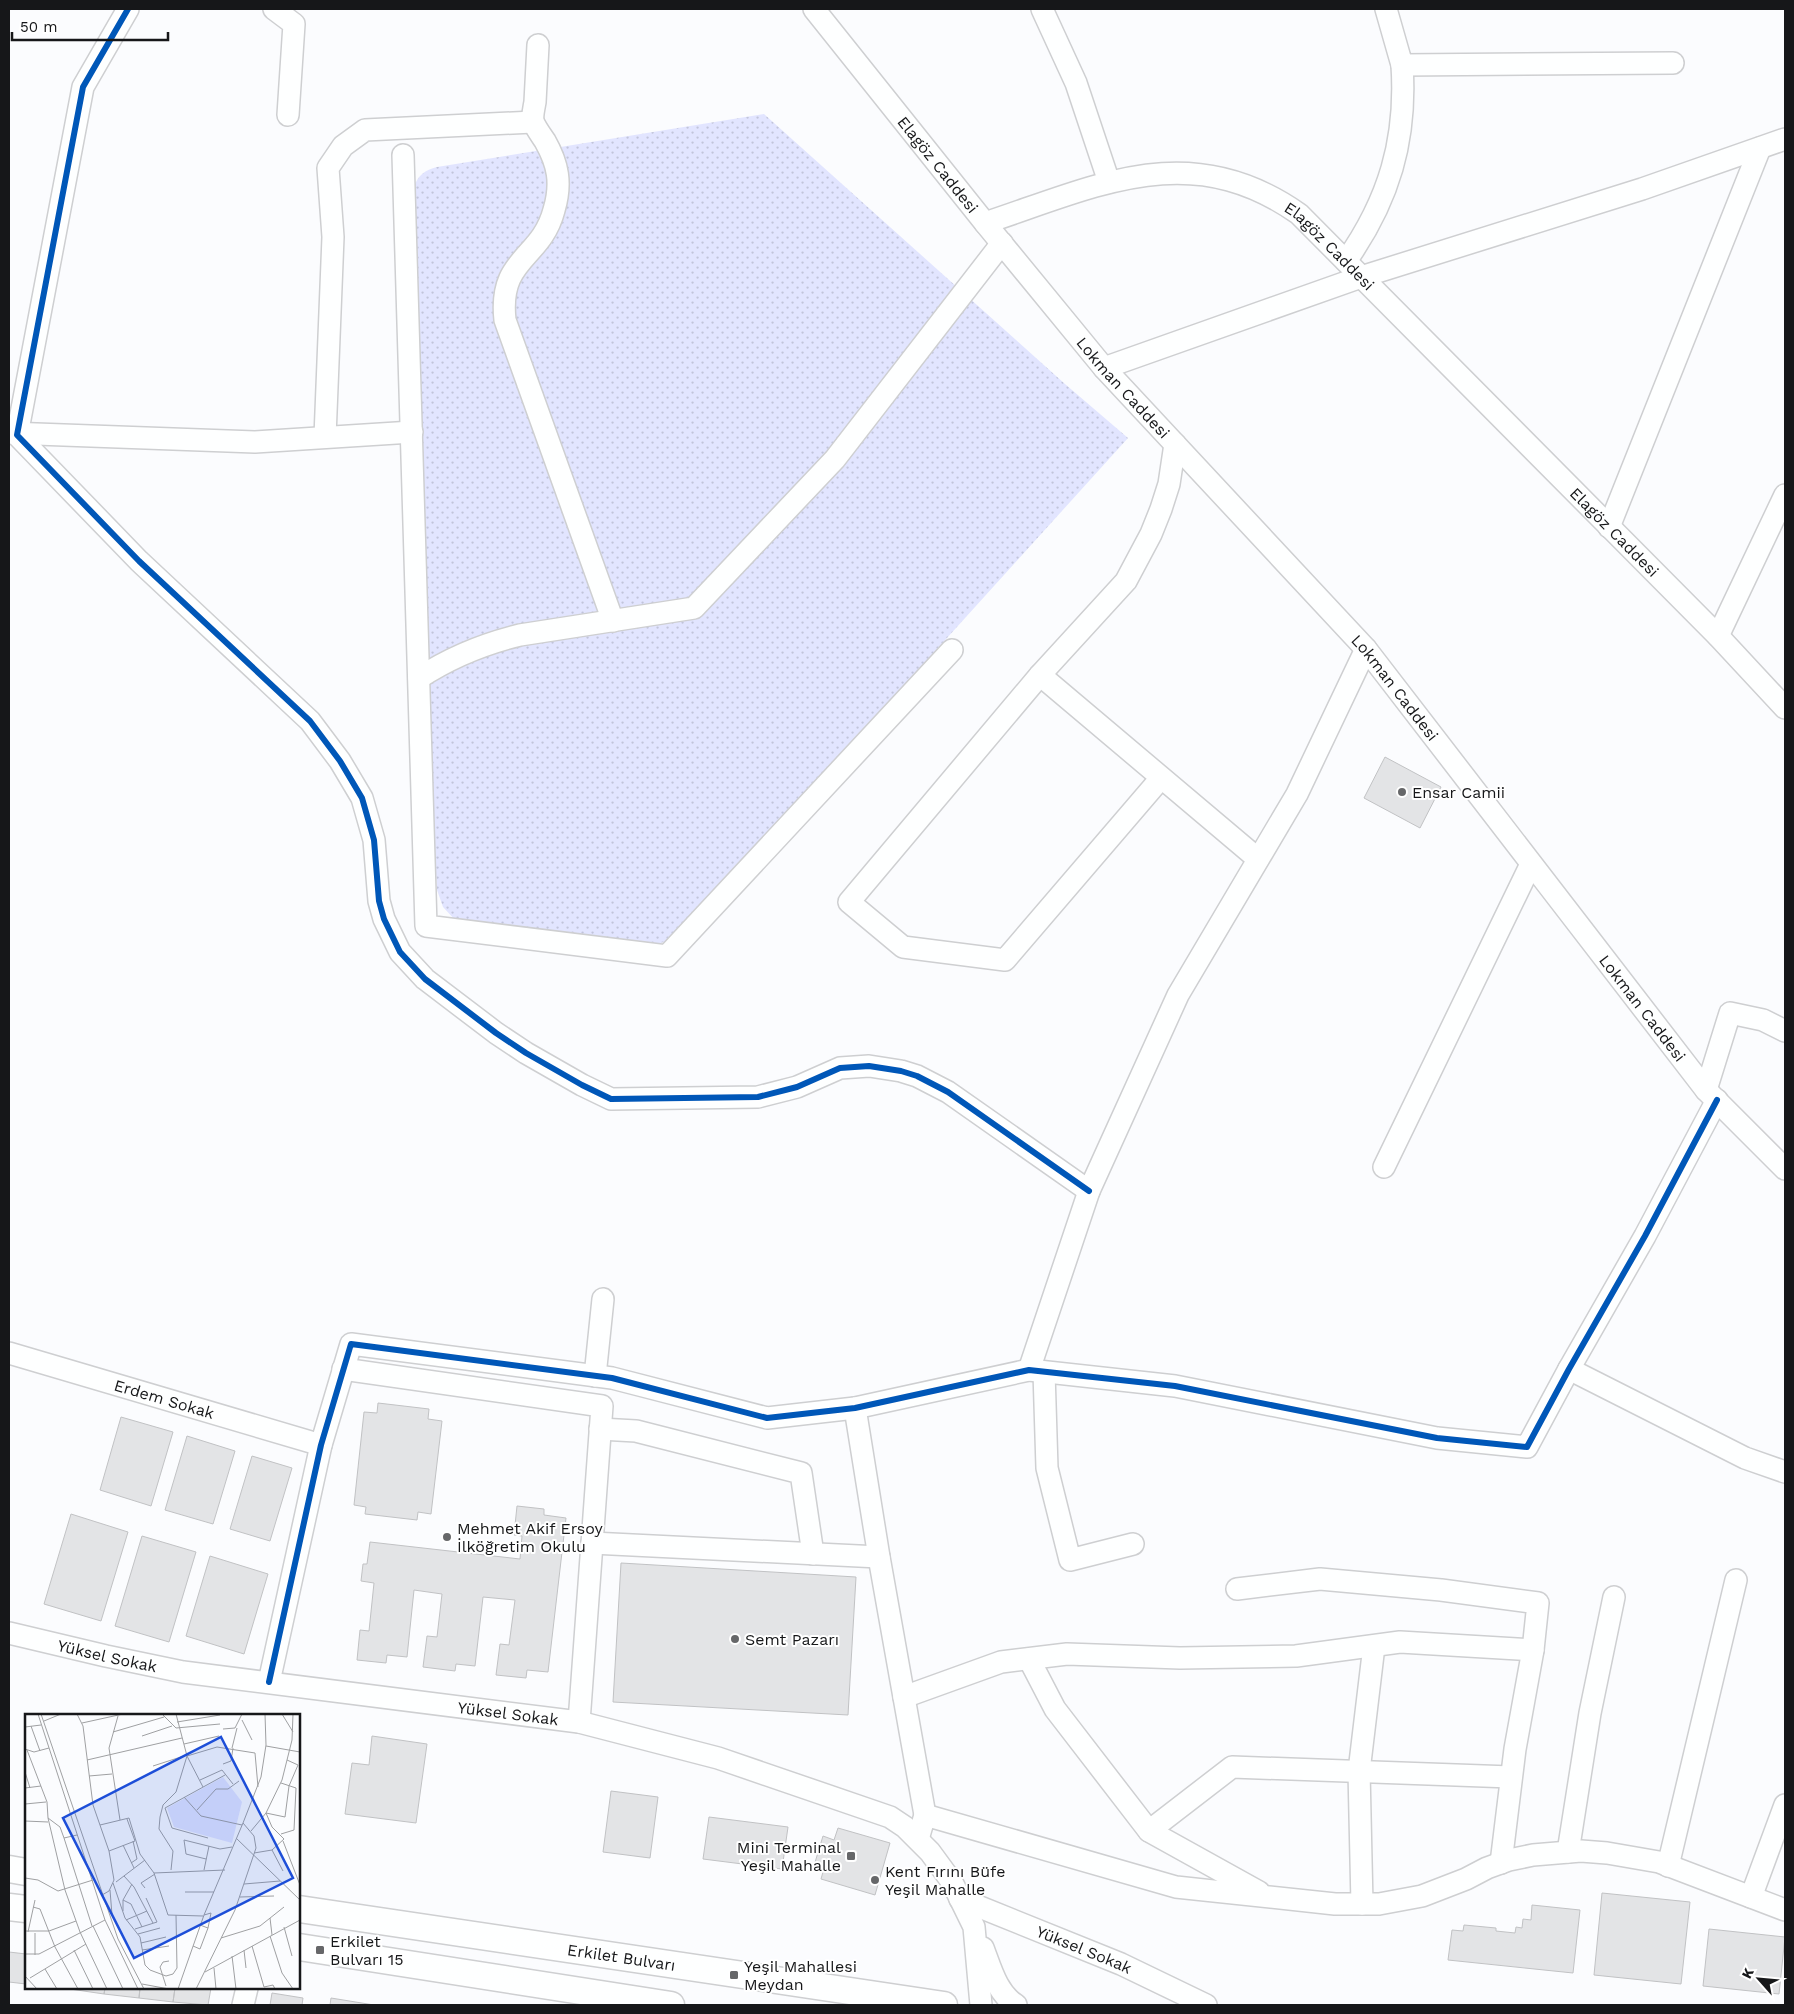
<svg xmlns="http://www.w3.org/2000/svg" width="1794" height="2014" font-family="'Work Sans',sans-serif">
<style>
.grass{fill:url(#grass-dots)}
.building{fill:#e3e4e6;stroke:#c1c2c4}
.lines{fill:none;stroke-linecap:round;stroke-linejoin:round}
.minor-casing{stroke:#cecfd1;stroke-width:24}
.major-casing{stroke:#cecfd1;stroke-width:29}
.minor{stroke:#feffff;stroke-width:21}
.major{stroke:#feffff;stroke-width:26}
.cycleway-casing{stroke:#fff;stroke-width:9}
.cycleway{stroke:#0057b8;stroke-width:6}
.poi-dot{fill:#666769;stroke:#fff;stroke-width:2}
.labels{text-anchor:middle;stroke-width:4;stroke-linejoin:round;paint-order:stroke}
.street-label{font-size:16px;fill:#161719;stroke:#fff}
.poi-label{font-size:16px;fill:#161719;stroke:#fff;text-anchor:start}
.inset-road{fill:none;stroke:#9fa0a2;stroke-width:1}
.view{fill:#1d4ed8;fill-opacity:0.15;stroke:#1d4ed8;stroke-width:2.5}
.inset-edge{fill:none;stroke:#161719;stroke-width:2.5}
</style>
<defs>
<pattern id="grass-dots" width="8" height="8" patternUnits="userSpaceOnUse" patternTransform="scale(1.25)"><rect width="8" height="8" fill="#e2e5ff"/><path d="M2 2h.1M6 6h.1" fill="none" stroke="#c1c4da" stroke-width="1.8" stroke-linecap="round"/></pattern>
</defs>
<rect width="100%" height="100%" fill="#fbfcfe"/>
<path class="grass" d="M764,114L1065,384L1128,438L680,933L664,942L653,945L456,921L443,907L437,890L425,689L414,187C418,175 425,170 437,167Z"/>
<path class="building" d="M1385,757L1441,787L1420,828L1364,798Z
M378,1403L429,1409L428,1419L442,1421L431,1514L418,1512L417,1520L365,1514L366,1507L354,1505L364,1412L377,1413Z
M121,1417L173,1432L151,1506L100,1490Z
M187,1436L235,1451L213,1524L165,1510Z
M252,1456L292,1468L270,1541L230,1529Z
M517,1506L544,1509V1515L566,1518L548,1672L527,1670L526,1678L496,1675L500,1644L509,1645L515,1600L483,1597L475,1666L456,1664L455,1671L423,1667L427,1636L437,1637L442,1594L414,1590L407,1657L387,1655L386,1663L357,1660L360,1630L369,1631L374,1583L361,1581L363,1564H367L370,1542L520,1559L522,1536L514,1535Z
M71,1514L128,1532L101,1621L44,1604Z
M142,1536L196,1552L169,1642L115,1626Z
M210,1556L268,1574L244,1654L186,1636Z
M621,1563L856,1577L848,1715L613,1702Z
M372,1736L427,1744L416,1823L345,1814L352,1763L369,1765Z
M611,1791L658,1797L650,1858L603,1852Z
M709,1817L788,1827L782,1869L703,1859Z
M838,1828L890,1843L875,1895L821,1879L823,1872L813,1869L823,1836L834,1840Z
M1602,1893L1690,1902L1681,1984L1594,1975Z
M1532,1905L1580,1910L1573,1973L1448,1960L1452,1930L1463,1931L1464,1925L1496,1928V1931L1515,1933L1516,1927L1522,1928L1523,1919L1531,1920Z
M1709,1929L1785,1937L1779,1994L1703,1986Z
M9,1952L26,1954V1984L9,1982Z
M70,1988H105L104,1994L70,1989Z
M105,1988H140L139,1998L104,1994Z
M140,1988H175L173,2002L139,1998Z
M175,1988H211L208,2005L173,2002Z
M272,1993L303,1998L302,2005H270Z
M331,1998L374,2005H330Z"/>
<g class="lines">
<defs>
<g id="minor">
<path d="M128,9L83,87L17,435L139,561L310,721L340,761L362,798L374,840L379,901L384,919L400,952L425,979L496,1033L526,1053L582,1085L611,1099L758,1097L797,1087L840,1068L869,1066L901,1071L917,1076L948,1092L1089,1191"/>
<path d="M274,9L294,24L288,115"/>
<path id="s1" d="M814,9L985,223C1097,186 1190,137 1299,214L1718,636L1785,708"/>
<path d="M1042,9L1076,83L1109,182"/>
<path d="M1386,9L1402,65L1673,63"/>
<path d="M538,45C537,64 536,83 535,102C534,108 532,115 533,121C535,127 541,135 545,141C558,164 562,183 554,210C541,260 498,257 505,320L613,621"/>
<path d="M403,155L426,926L667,956L952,650"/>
<path id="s2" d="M985,223L1104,368L1366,649L1706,1090L1785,1169"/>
<path d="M1346,261C1389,200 1407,140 1402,65"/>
<path d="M1104,368L1361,277L1642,189L1785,139"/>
<path d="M9,433L255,442L412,432"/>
<path d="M325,437L333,237L328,168L343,146L365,130L533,122"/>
<path d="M1609,527L1760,148"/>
<path d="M1718,636L1785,495"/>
<path d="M1040,675L1258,859"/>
<path d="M419,678C451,657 483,644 520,635L694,608L835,459L1002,243"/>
<path d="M1161,778L1005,960L903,947L849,902L1040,675L1126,581L1151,534L1161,509L1169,484L1175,444"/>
<path d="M1706,1090L1730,1013L1763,1020L1785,1031"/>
<path d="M1384,1167L1531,864"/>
<path id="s3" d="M9,1353L321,1445"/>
<path d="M343,1369L602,1406L579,1722"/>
<path d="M1569,1369L1745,1458L1785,1472"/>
<path d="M1029,1370L1089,1191L1178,995L1297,794L1366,649"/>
<path d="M1044,1372L1047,1468L1070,1560L1133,1544"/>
<path d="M595,1376L603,1299"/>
<path d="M855,1408L879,1557L925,1815"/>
<path d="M600,1429L636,1431L801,1473L813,1554"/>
<path d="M592,1543L879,1557"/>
<path d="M1237,1589L1320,1579L1441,1590L1538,1603L1533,1650L1515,1749L1501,1863"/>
<path id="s4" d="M9,1633L106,1656L183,1672L579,1722L718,1758L890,1817L905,1827L930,1852L952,1882L974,1927L981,2005"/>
<path d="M1029,1659L1055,1709L1149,1831L1259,1892"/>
<path d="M269,1682L321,1445L351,1344L612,1378L767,1418L855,1408L1029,1370L1175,1386L1437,1438L1527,1447L1569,1369L1645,1236L1717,1100"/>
<path d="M904,1697L1001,1662L1067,1654L1180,1658L1296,1656L1400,1642L1533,1650"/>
<path d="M1149,1831L1232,1767L1511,1777"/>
<path d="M918,1839L925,1815L1176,1887L1335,1904H1379L1422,1896L1466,1879L1487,1868L1509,1860L1533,1855L1581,1851L1607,1853L1659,1862L1785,1910"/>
<path d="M1568,1852L1590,1713L1614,1597"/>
<path d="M1668,1866L1736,1580"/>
<path d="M1751,1897L1785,1805"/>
<path id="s5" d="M960,1899L1121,1964L1206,2005"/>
<path d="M1362,1904L1359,1771L1374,1646"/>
<path d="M983,1948C991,1969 997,1993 1016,2005"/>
<path d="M243,2005L247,1988"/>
</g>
<g id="major">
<path d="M9,1869L26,1872"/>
<path d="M9,1907L26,1909"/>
<path id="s6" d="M299,1909L944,2005"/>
<path d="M299,1947L671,2005"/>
</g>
</defs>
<use href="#minor" class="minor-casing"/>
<use href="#major" class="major-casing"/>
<use href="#minor" class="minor"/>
<use href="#major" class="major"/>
<defs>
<path id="cycleway" d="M128,9L83,87L17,435L139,561L310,721L340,761L362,798L374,840L379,901L384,919L400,952L425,979L496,1033L526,1053L582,1085L611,1099L758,1097L797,1087L840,1068L869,1066L901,1071L917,1076L948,1092L1089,1191
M269,1682L321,1445L351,1344L612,1378L767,1418L855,1408L1029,1370L1175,1386L1437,1438L1527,1447L1569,1369L1645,1236L1717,1100"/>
</defs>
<use href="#cycleway" class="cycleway-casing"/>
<use href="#cycleway" class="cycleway"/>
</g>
<g class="poi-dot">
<circle cx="1402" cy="792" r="5"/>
<circle cx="447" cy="1537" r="5"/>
<circle cx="735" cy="1639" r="5"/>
<rect x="846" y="1851" width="10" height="10" rx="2.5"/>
<circle cx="875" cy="1880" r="5"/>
<rect x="315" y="1945" width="10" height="10" rx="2.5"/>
<rect x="729" y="1970" width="10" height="10" rx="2.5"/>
</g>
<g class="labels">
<g class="street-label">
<text dy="6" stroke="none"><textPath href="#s1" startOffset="199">Elagöz Caddesi</textPath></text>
<text dy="6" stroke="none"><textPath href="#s1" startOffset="648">Elagöz Caddesi</textPath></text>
<text dy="6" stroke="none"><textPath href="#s2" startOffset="215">Lokman Caddesi</textPath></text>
<text dy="6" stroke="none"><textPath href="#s1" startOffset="1052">Elagöz Caddesi</textPath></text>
<text dy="6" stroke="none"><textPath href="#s2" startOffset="620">Lokman Caddesi</textPath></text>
<text dy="6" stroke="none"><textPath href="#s2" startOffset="1025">Lokman Caddesi</textPath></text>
<text dy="6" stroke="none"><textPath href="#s3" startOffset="162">Erdem Sokak</textPath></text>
<text dy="6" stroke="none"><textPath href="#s4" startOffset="101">Yüksel Sokak</textPath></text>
<text dy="6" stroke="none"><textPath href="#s4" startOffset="506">Yüksel Sokak</textPath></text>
<text dy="6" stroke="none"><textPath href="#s5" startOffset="134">Yüksel Sokak</textPath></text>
<text dy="6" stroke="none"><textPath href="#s6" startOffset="326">Erkilet Bulvarı</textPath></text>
</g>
<g class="poi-label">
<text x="1412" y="798">Ensar Camii</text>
<text x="457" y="1534">Mehmet Akif Ersoy<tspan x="457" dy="18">İlköğretim Okulu</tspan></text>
<text x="745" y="1645">Semt Pazarı</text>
<text x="841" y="1853" text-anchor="end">Mini Terminal<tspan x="841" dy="18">Yeşil Mahalle</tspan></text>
<text x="885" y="1877">Kent Fırını Büfe<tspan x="885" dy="18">Yeşil Mahalle</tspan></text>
<text x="330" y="1947">Erkilet<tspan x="330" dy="18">Bulvarı 15</tspan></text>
<text x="744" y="1972">Yeşil Mahallesi<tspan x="744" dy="18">Meydan</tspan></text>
</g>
</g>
<g transform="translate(25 1714)">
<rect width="275" height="275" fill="#fbfcfe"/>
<path d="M198,63L217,88L207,129L149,113L142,94Z" fill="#e2e5ff"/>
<path class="inset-road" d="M13,0L80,206L113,275M16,0L93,225L119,275M52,0L58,12L68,91L84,137L89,166L84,177L77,181M137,0L151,14L195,10M151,0L162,42L178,73M257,0L268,18M93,2L84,34L95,106M217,6L227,26M19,7L36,0M152,8L195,1M57,9L98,0M6,12L15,37M0,13L16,11M198,15L210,14L217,0M88,18L139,3M117,22L147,12M159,30L194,22M241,32L275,38M207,34L212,14M0,35L9,38L24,34M2,36L22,88L23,104L35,113L39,124L52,121M62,46L157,24M198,50L206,47L208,34M128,52L162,41M0,58L5,74M64,62L87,60M175,66L197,56L208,70M256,69L271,74L269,116L256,120M0,74L16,72M159,83L176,102L217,111M0,90L21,88M172,96L191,75H203L214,67M241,99L260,103L264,72L273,51L262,46M241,99L247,113L259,125L247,136L258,157M23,104L40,176L55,218L82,275M0,107L23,108M75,111L104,104L115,140L129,159L143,201L178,202M226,117L241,99L257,66L267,26L268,0M39,124L67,212M183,124L147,114L140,94L200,61M211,124L275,186M258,127L275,171M98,131L109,154M84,137L110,127L102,105M229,139L247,136M181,145L161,140L159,126L195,135L207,133M106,149L112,145L108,127M146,156L148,137L134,115L135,103L138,91L151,78L162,42L192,33L230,39L233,73M179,156L184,132M129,159L200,156M99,162L109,173L128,209M0,164L13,166L33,177L68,166M91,168L120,146M88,169L100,204L115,223L120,251L125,256L141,262L148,260L152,254L151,201M219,170L255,167M120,174L116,169L130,160M85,176L87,201M160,178H189M215,183L249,182M98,186L106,190L117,213M8,193L15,195L30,233L53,275M98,197V186L107,170M179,201L186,199L183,214M245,204L247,221M101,206L122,197M68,212L98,275M259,213L267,242M110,215L132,208L121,184M0,217H24L51,207M3,218L10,186M113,220L135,214M245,222L257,259L268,275M196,224L235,212L259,193M116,229L141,223M168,232L175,235L183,214L175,211M227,232L239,273L248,271L250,275M49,236L68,275M117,236L144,232M219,236L221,254M0,240H14L80,206M10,241V219M207,242L211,275M189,254L191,275M20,255L32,275M180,258L275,206M0,262L12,275M5,264L61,230M117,270L144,275M141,272L135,253L138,248L144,247M153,275L179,201L218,109M171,275L210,196L231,134L229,122L218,109L236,63L241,31L240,0"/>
<path class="view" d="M196,23L268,164L109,244L38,104Z"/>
<rect width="275" height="275" class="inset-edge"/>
</g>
<rect width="1794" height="2014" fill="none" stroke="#161719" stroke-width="20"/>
<g transform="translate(1759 1979) rotate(297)" stroke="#ffffff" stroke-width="4" paint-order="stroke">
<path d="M0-4L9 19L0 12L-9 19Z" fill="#161719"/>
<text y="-8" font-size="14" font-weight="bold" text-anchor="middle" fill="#161719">K</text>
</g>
<path d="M12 32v8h156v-8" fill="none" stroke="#161719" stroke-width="2.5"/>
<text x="20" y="32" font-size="15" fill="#161719" stroke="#ffffff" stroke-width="4" paint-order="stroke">50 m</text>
</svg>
